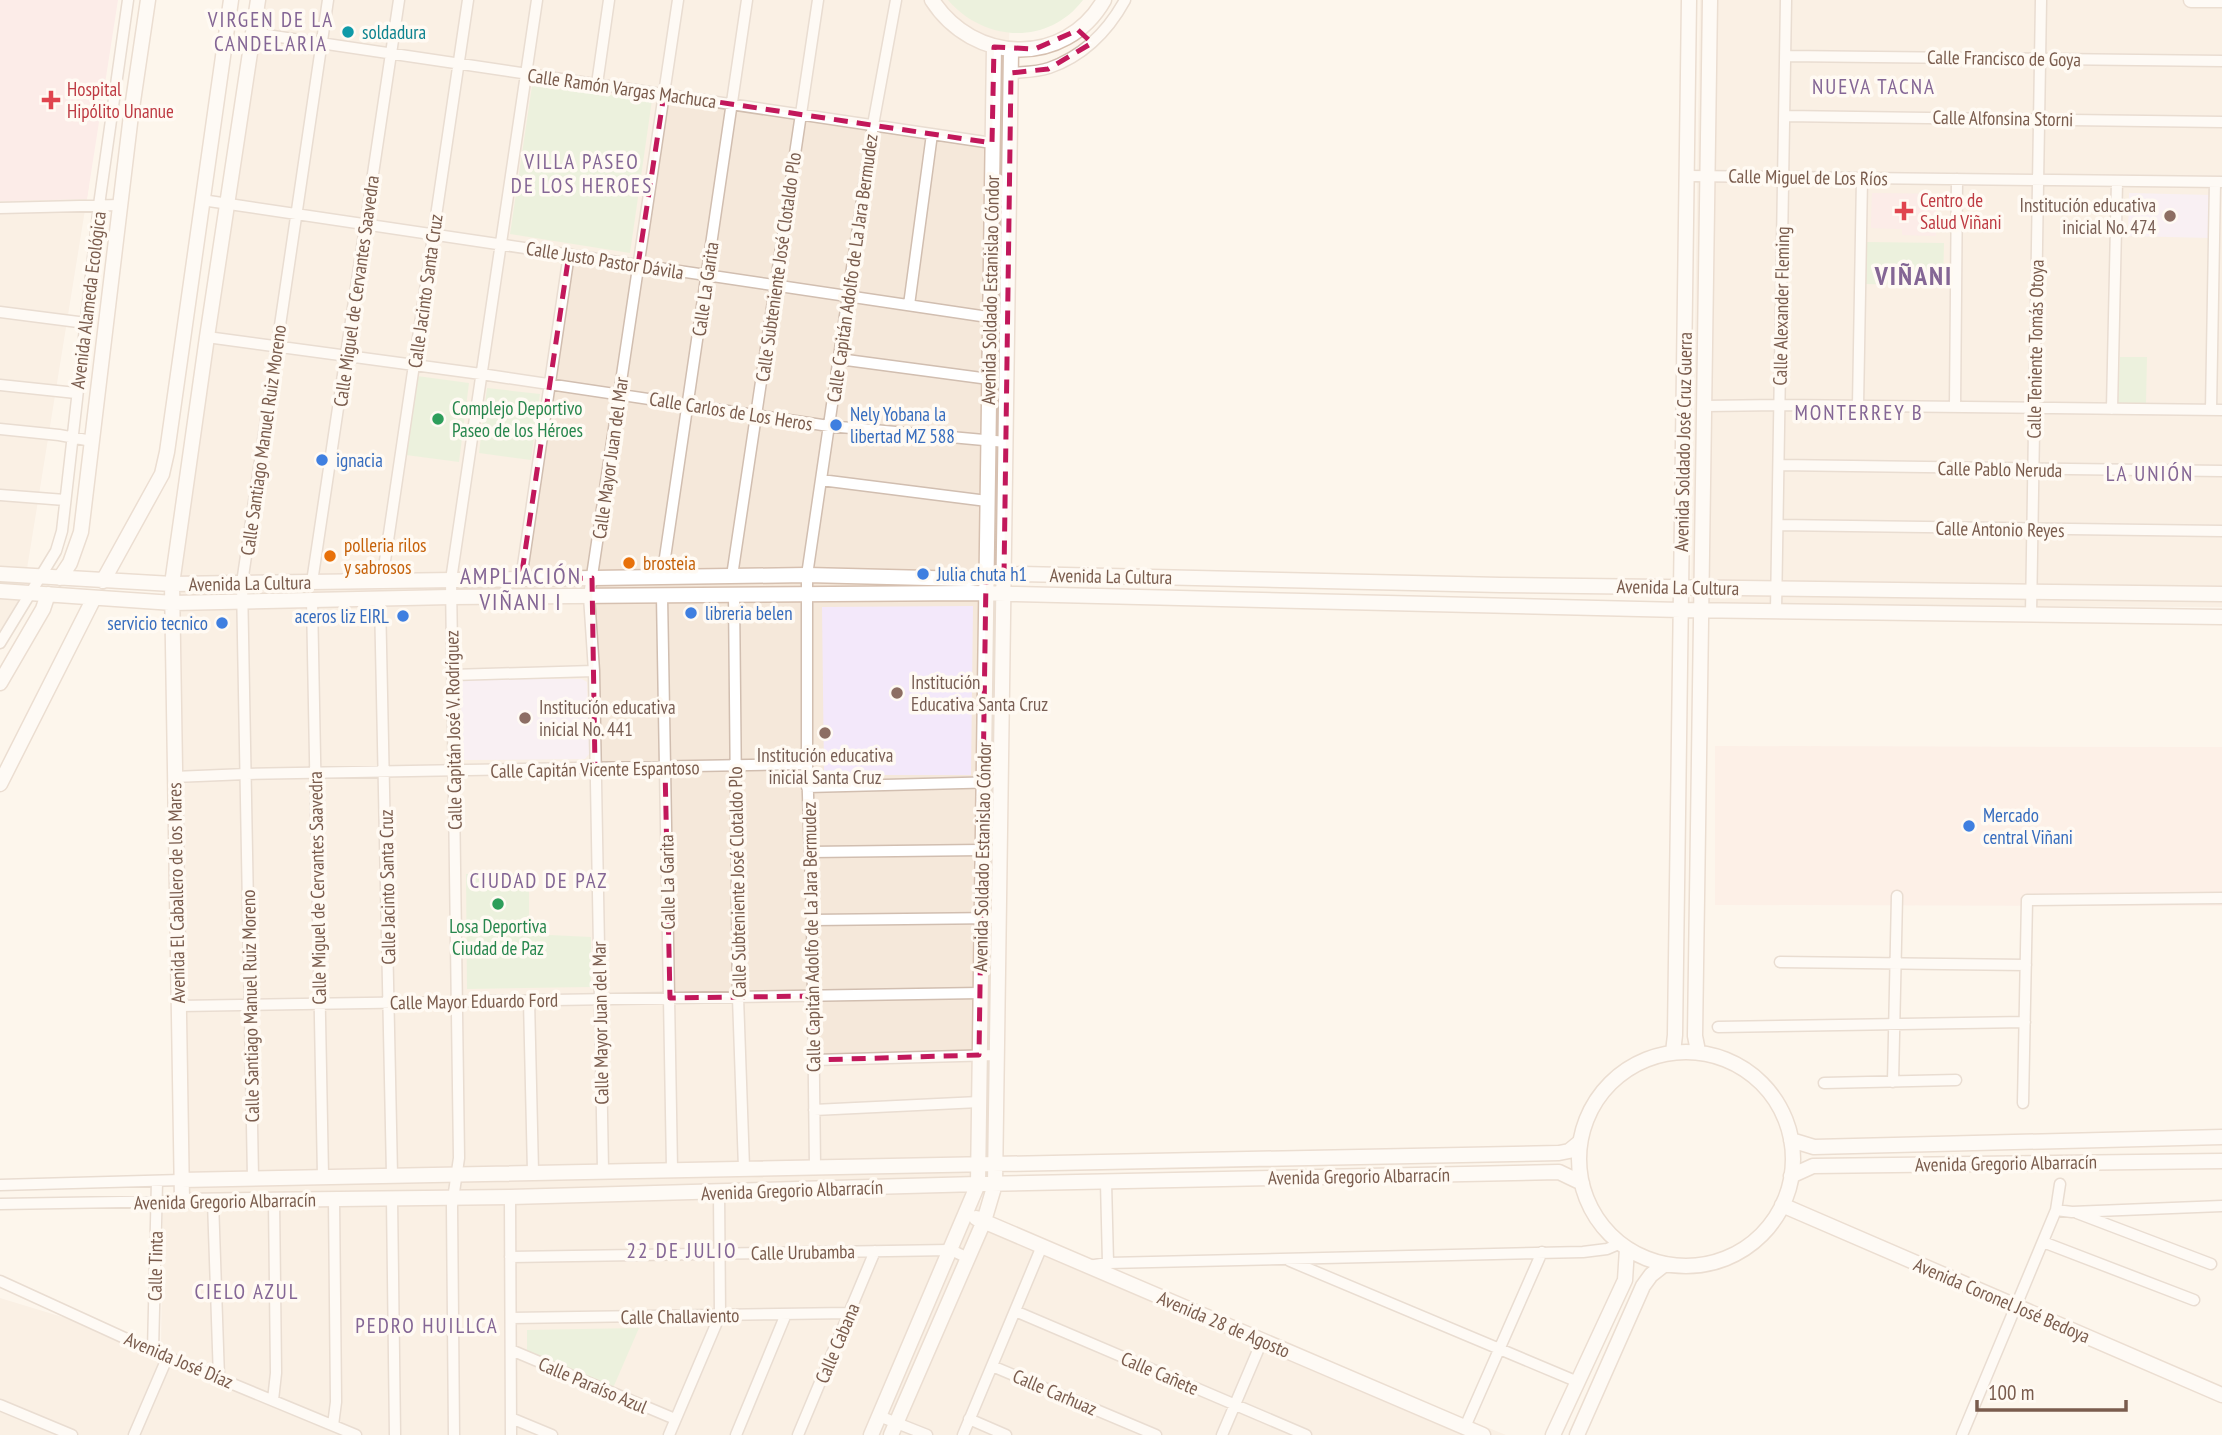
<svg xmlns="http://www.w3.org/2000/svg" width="2222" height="1435" font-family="'PT Sans Narrow',sans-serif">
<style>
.residential{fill:#f5e8da}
.commercial{fill:#fde8e0}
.education{fill:#f3e8fa}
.medical{fill:#fbdfe3}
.green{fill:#d8ecc9}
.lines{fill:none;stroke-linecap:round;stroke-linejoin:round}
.street-casing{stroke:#d1beb0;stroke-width:13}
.secondary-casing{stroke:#d6c0b0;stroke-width:17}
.street{stroke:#fff;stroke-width:10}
.secondary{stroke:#fff;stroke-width:14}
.marked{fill:none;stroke:#c2185b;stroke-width:5;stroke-dasharray:14 9;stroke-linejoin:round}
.culture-dot{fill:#0f9aa8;stroke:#fffaf3;stroke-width:2.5}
.health-dot{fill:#e0444e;stroke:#fffaf3;stroke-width:2.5}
.education-dot{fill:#8d6e63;stroke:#fffaf3;stroke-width:2.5}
.leisure-dot{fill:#2e9e5b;stroke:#fffaf3;stroke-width:2.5}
.shop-dot{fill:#3f7fe0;stroke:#fffaf3;stroke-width:2.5}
.food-dot{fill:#e8710a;stroke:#fffaf3;stroke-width:2.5}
.labels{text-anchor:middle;stroke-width:7;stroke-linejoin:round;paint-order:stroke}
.culture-label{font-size:19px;fill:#0d838f;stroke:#fffaf3;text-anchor:start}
.street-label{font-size:19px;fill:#7a5c4d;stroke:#fffaf3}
.health-label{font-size:19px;fill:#be3a42;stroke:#fffaf3;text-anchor:start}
.education-label{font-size:19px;fill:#785e54;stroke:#fffaf3;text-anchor:start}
.leisure-label{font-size:19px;fill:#27864d;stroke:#fffaf3;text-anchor:start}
.shop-label{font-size:19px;fill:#366cbe;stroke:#fffaf3;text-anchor:start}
.food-label{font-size:19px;fill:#c56008;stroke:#fffaf3;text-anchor:start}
.neighbourhood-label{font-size:21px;letter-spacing:2px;fill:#846695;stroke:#fffaf3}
.quarter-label{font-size:23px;letter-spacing:2px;fill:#846695;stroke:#fffaf3}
.district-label{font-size:26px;font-weight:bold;letter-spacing:2px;fill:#846695;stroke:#fffaf3}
</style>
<rect width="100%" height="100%" fill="#fdf6ec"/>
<path class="residential" d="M266,0H1010L985,1174L978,1212L1289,1347L1506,1435H0V1298L161,1347L163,1209L189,1207L180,569L208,343L235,196Z
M1700,0H2222V607L1691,604Z
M89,185L21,606L0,646V188Z"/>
<path class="commercial" d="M1715,746L2222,747V906L1715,905Z"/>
<path class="education" d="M2129,193L2212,195L2210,238L2128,236Z
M973,606L971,775H824L822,607Z
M465,679H582L587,682L589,754L585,759L465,760L461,757V683Z"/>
<path class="medical" d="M0,0H118L87,199L0,201Z
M1872,193L1936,194V236L1902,235V229L1871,228Z"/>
<path class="green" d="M948,0H1083C1048,46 984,42 948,0Z
M532,86L652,100L630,253L510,234Z
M1867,242L1944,243L1943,286L1866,284Z
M2120,357H2147L2146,403H2118Z
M417,376L469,383L459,462L406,455Z
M487,388L540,394L531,460L479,453Z
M529,873V934L591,937V987L467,989L466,874Z
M639,1328L613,1388L527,1351V1330Z"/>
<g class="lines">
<defs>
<path id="street" d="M253,33L992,143
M1786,56L2222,61
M1011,73C1023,72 1038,72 1049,68C1083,56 1108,31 1125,0
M597,84L609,0
M1785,116L2222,122
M1687,176L2222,182
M202,200L1008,320
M0,208L120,205
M909,305L932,134
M0,312L86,323
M207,337L481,374L829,426L1006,442
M839,359L989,379
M0,385L76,393
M1704,406L1780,405L2222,410
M1858,406L1862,178
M1955,407L1957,179
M2112,409L2117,181
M2211,410L2215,182
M0,429L59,435L92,441
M1779,465L2222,471
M821,480L987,501
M0,495L65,500
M1778,525L2222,531
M732,576L818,0
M662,578L747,0
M521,579L569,254
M382,581L468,0
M312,582L399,0
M734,595L738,997L744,1168
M662,596L672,1169
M380,599L392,1175
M312,600L323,1176
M1776,611L1786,0
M2031,615L2041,0
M0,643L56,551L62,531L99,205L128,0
M452,675L594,671
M174,777L246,774L807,764
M807,787L1001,782
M810,852L982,850
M812,920L999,918
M1780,962L2026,965
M529,1000L533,1172
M179,1006L980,993
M1718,1027L2025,1022
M814,1060L997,1055
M1893,1082L1897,896
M1824,1083L1956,1080
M2023,1103L2027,900L2222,898
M814,1110L979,1102
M815,1167L812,920L807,764V575L873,125L896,0
M603,1170L594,671L589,596L678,0
M253,1178L242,583L328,0
M1106,1182L1108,1263
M0,1185L181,1180
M510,1197L511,1435
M392,1198L395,1435
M213,1201L219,1378
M0,1204L182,1201
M2056,1210L2072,1212L2222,1206
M2077,1213L2211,1264
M2043,1242L2194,1300
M510,1257L951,1250L968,1258
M1290,1261L1578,1382
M1088,1266L1108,1263L1583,1252L1607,1249L1621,1243
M0,1281L153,1351L356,1435
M1015,1311L1306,1435
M511,1318L849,1313
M511,1350L675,1419
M153,1351L157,1181
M992,1366L1156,1435
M273,1400L276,1373L274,1200
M0,1405L72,1435
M879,1416L927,1435
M511,1418L552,1435
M969,1419L1006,1435
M333,1425L336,1402L334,1199
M1465,1427L1542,1252
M134,1435L168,1356
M454,1435L452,1206L459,1158L451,580L537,0
M669,1435L720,1315L719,1192
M736,1435L786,1314
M798,1435L875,1251
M963,1435L1042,1246
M1222,1435L1262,1341
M1962,1435L2056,1210L2060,1184"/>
<path id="secondary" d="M258,0L207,337L172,584L182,1201L510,1197L978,1184L1559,1172L1582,1183
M932,0C973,64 1065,68 1104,0
M2191,0H2222
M0,574L172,584L807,575L969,579L1021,574L1501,585L2222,594
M60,578L70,563L81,532L131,115L148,0
M103,581L162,474L167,452L231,0
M0,591L173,603L451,597L972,593L1681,610L2222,617
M0,683L43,609L48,594
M0,784L94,598
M1698,1051L1695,1036L1710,0
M1673,1052L1675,1035L1689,0
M1579 1159a107 107 0 1 1 214 0a107 107 0 1 1-214 0Z
M1791,1140L1814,1147L2222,1137
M1791,1176L1813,1166L2222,1161
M181,1180L1559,1153L1569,1151L1580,1142
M1782,1205L2222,1395
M976,1218L1483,1435
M871,1435L978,1184L994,47
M891,1435L984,1221L995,1184L1011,50
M1553,1435L1625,1280L1627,1249
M1577,1435L1643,1286L1651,1275L1665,1264"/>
</defs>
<use href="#street" class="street-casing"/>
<use href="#secondary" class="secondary-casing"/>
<use href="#street" class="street"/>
<use href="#secondary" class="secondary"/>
</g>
<path d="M0 0H2222V1435H0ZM1078,30L1092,43L1048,69L1011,73L1004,576L986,578L979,1055L814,1060L813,996L670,998L665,767L595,768L592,578L521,579L569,254L638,265L664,94L992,143L994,47L1035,49Z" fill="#fdf6ec" fill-opacity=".55" fill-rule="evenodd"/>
<path class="marked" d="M1078,30L1092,43L1048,69L1011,73L1004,576L986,578L979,1055L814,1060L813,996L670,998L665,767L595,768L592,578L521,579L569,254L638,265L664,94L992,143L994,47L1035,49Z"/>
<circle class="culture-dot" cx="348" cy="32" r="7"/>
<g class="health-dot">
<path d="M47.5 89.5h7v7h7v7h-7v7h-7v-7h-7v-7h7z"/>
<path d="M1900.5 200.5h7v7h7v7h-7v7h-7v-7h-7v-7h7z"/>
</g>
<g class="education-dot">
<circle cx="2170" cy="216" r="7"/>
<circle cx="897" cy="693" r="7"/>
<circle cx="525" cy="718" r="7"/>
<circle cx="825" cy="733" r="7"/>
</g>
<g class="leisure-dot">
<circle cx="438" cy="419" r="7"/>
<circle cx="498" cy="904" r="7"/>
</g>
<g class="shop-dot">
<circle cx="836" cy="425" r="7"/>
<circle cx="322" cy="460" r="7"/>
<circle cx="923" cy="574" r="7"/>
<circle cx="691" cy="613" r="7"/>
<circle cx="403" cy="616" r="7"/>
<circle cx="222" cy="623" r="7"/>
<circle cx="1969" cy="826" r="7"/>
</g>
<g class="food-dot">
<circle cx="330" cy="556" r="7"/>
<circle cx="629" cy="563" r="7"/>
</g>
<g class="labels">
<g class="culture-label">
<text x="362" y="39">soldadura</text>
</g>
<g class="street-label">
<text transform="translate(2004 58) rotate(1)" y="7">Calle Francisco de Goya</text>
<text transform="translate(622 88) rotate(8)" y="7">Calle Ramón Vargas Machuca</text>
<text transform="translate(2003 118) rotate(1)" y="7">Calle Alfonsina Storni</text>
<text transform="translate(1808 177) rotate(1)" y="7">Calle Miguel de Los Ríos</text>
<text transform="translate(605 260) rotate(9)" y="7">Calle Justo Pastor Dávila</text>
<text transform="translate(778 267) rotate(-82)" y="7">Calle Subteniente José Clotaldo Plo</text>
<text transform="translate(852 268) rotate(-82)" y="7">Calle Capitán Adolfo de La Jara Bermudez</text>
<text transform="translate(705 289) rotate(-82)" y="7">Calle La Garita</text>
<text transform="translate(990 290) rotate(-89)" y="7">Avenida Soldado Estanislao Cóndor</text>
<text transform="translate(356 291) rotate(-82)" y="7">Calle Miguel de Cervantes Saavedra</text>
<text transform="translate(425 291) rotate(-82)" y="7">Calle Jacinto Santa Cruz</text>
<text transform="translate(88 300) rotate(-83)" y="7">Avenida Alameda Ecológica</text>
<text transform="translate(1781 306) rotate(-89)" y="7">Calle Alexander Fleming</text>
<text transform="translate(2035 349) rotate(-89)" y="7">Calle Teniente Tomás Otoya</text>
<text transform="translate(731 411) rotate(9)" y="7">Calle Carlos de Los Heros</text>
<text transform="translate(263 440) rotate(-82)" y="7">Calle Santiago Manuel Ruiz Moreno</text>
<text transform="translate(1683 442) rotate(-89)" y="7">Avenida Soldado José Cruz Guerra</text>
<text transform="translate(610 458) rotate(-82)" y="7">Calle Mayor Juan del Mar</text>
<text transform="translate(2000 469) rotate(1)" y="7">Calle Pablo Neruda</text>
<text transform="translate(2000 529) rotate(1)" y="7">Calle Antonio Reyes</text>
<text transform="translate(1111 576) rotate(1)" y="7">Avenida La Cultura</text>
<text transform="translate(250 583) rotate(-1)" y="7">Avenida La Cultura</text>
<text transform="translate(1678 587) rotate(1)" y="7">Avenida La Cultura</text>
<text transform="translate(453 730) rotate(-91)" y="7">Calle Capitán José V. Rodríguez</text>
<text transform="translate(595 769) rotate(-1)" y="7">Calle Capitán Vicente Espantoso</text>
<text transform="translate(982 857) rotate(-89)" y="7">Avenida Soldado Estanislao Cóndor</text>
<text transform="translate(667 882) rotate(-91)" y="7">Calle La Garita</text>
<text transform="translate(737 882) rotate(-91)" y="7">Calle Subteniente José Clotaldo Plo</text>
<text transform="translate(387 887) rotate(-91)" y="7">Calle Jacinto Santa Cruz</text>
<text transform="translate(317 888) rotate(-91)" y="7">Calle Miguel de Cervantes Saavedra</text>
<text transform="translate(176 893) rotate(-91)" y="7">Avenida El Caballero de los Mares</text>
<text transform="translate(811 937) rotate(-91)" y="7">Calle Capitán Adolfo de La Jara Bermudez</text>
<text transform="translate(474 1001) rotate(-1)" y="7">Calle Mayor Eduardo Ford</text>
<text transform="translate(250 1006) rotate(-91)" y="7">Calle Santiago Manuel Ruiz Moreno</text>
<text transform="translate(600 1023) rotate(-91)" y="7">Calle Mayor Juan del Mar</text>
<text transform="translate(2006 1163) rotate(-1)" y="7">Avenida Gregorio Albarracín</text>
<text transform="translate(1359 1176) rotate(-1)" y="7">Avenida Gregorio Albarracín</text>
<text transform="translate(792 1190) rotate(-2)" y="7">Avenida Gregorio Albarracín</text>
<text transform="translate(225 1201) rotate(-1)" y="7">Avenida Gregorio Albarracín</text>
<text transform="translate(803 1252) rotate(-1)" y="7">Calle Urubamba</text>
<text transform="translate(155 1266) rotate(-89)" y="7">Calle Tinta</text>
<text transform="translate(2002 1300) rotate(23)" y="7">Avenida Coronel José Bedoya</text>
<text transform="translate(680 1316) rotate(-1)" y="7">Calle Challaviento</text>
<text transform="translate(1224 1324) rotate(23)" y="7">Avenida 28 de Agosto</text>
<text transform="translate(837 1343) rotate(-67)" y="7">Calle Cabana</text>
<text transform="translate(179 1360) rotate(23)" y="7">Avenida José Díaz</text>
<text transform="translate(1160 1373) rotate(23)" y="7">Calle Cañete</text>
<text transform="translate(593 1385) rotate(23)" y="7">Calle Paraíso Azul</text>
<text transform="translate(1055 1392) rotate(23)" y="7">Calle Carhuaz</text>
</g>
<g class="health-label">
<text x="67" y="96">Hospital<tspan x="67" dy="22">Hipólito Unanue</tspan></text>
<text x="1920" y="207">Centro de<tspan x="1920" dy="22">Salud Viñani</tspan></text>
</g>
<g class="education-label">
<text x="2156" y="212" text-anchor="end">Institución educativa<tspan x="2156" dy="22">inicial No. 474</tspan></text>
<text x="911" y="689">Institución<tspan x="911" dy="22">Educativa Santa Cruz</tspan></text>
<text x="539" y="714">Institución educativa<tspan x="539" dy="22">inicial No. 441</tspan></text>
<text x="825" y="762" text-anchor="middle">Institución educativa<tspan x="825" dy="22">inicial Santa Cruz</tspan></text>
</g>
<g class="leisure-label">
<text x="452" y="415">Complejo Deportivo<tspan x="452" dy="22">Paseo de los Héroes</tspan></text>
<text x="498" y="933" text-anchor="middle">Losa Deportiva<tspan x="498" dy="22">Ciudad de Paz</tspan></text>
</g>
<g class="shop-label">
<text x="850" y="421">Nely Yobana la<tspan x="850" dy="22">libertad MZ 588</tspan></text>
<text x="336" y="467">ignacia</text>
<text x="937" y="581">Julia chuta h1</text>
<text x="705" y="620">libreria belen</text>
<text x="389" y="623" text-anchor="end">aceros liz EIRL</text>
<text x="208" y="630" text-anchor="end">servicio tecnico</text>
<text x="1983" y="822">Mercado<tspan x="1983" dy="22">central Viñani</tspan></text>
</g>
<g class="food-label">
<text x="344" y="552">polleria rilos<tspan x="344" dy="22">y sabrosos</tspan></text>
<text x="643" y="570">brosteia</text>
</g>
<g class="neighbourhood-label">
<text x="271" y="27">VIRGEN DE LA<tspan x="271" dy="24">CANDELARIA</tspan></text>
<text x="1874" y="94">NUEVA TACNA</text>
<text x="582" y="169">VILLA PASEO<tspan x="582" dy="24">DE LOS HEROES</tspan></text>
<text x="1859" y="420">MONTERREY B</text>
<text x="2150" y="481">LA UNIÓN</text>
<text x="539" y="888">CIUDAD DE PAZ</text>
<text x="682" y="1258">22 DE JULIO</text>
<text x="247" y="1299">CIELO AZUL</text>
<text x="427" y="1333">PEDRO HUILLCA</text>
</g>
<g class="quarter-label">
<text x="521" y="584">AMPLIACIÓN<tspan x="521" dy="26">VIÑANI I</tspan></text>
</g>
<g class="district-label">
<text x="1914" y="285">VIÑANI</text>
</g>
</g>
<path d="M1977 1400v10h149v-10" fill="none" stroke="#7a5c4d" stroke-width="3.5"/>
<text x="1988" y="1400" font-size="21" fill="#7a5c4d" stroke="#fffaf3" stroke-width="5" paint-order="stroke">100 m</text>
</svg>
